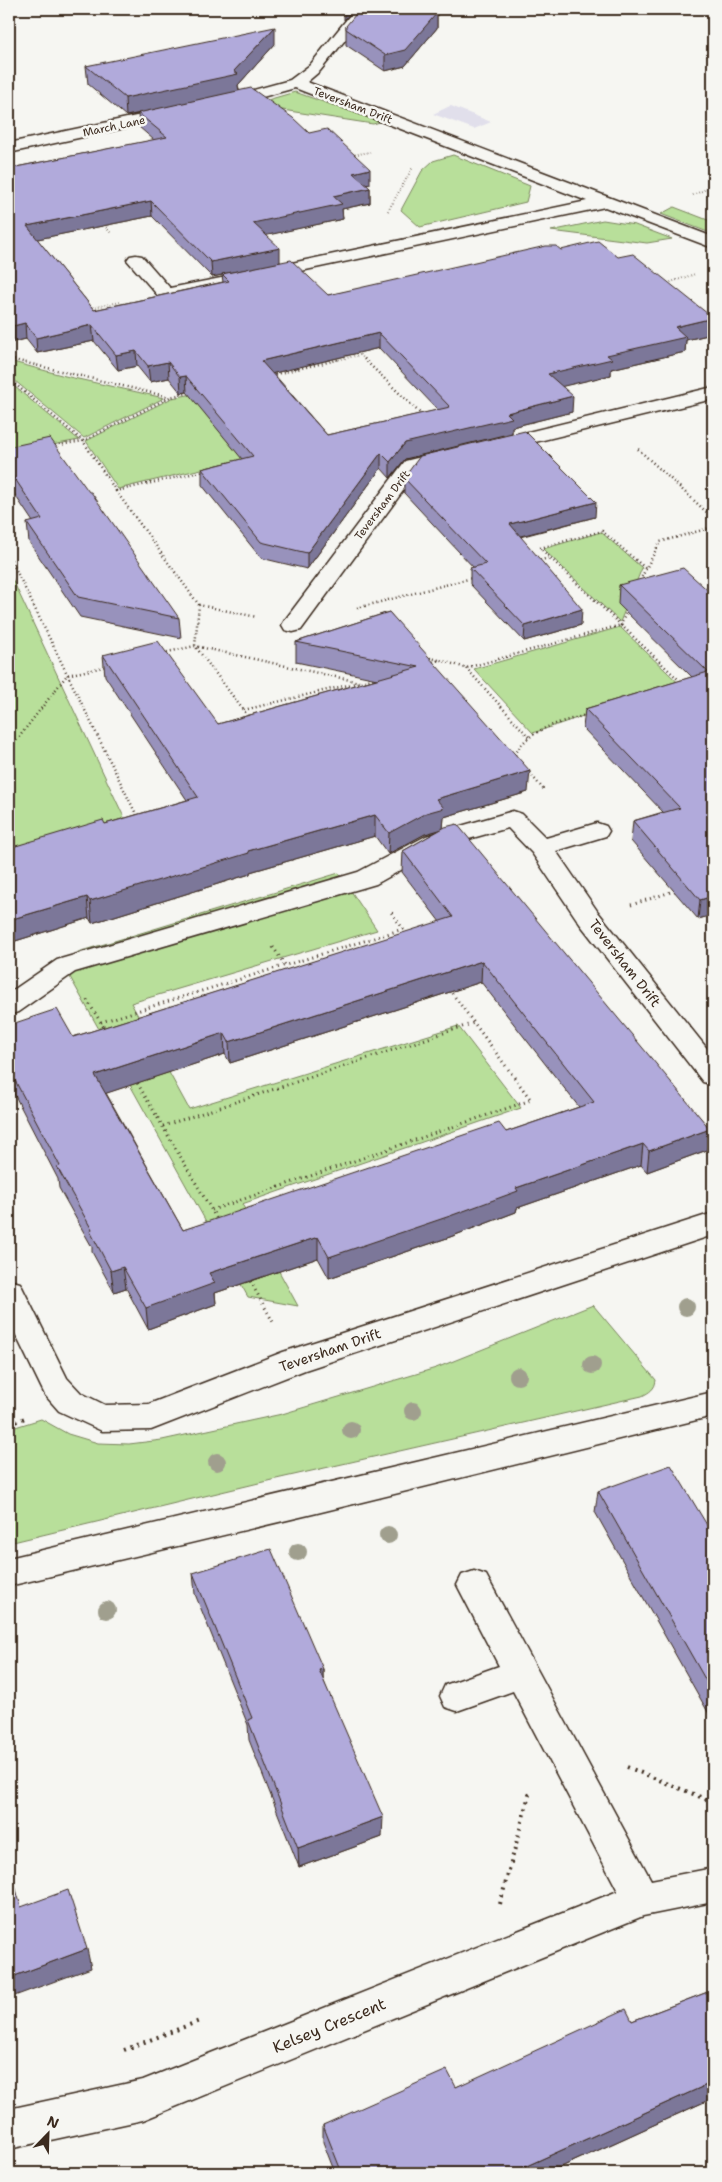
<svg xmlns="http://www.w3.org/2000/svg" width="722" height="2182" font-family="'Shantell Sans',sans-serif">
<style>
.built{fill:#e1dfeb}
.green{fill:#b8df9a;stroke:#7a845c}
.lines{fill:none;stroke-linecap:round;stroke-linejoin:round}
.minor-casing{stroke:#3b2a1e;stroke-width:3}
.path-far3{stroke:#3b2a1e;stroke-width:2;stroke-dasharray:0.5 2.5;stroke-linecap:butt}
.path-far2{stroke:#3b2a1e;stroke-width:2.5;stroke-dasharray:1 3;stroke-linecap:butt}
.path-far1{stroke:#3b2a1e;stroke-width:3;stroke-dasharray:1 4;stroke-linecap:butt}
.path{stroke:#3b2a1e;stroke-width:4;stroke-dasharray:2 5;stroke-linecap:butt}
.minor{fill:#f6f6f2;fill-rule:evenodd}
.tree{fill:#a09f8e}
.wall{fill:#9892bc;stroke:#3b2a1e;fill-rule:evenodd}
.shaded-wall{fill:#7c7799;stroke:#3b2a1e}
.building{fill:#b1aadb;stroke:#3b2a1e;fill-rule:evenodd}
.labels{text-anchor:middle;stroke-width:5;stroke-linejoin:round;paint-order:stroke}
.far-street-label{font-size:11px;fill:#3b2a1e;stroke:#f6f6f2}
.street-label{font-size:14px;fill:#3b2a1e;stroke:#f6f6f2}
.near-street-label{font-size:16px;fill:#3b2a1e;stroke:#f6f6f2}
</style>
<rect width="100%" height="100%" fill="#f6f6f2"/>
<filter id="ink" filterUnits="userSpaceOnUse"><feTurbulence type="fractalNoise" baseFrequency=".02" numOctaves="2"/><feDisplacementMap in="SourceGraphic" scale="10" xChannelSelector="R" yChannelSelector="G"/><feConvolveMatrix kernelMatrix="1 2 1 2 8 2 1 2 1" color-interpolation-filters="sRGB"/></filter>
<g filter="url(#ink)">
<path class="built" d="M450,106H451L491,122L474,129L433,114Z"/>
<path class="green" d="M295,92L380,122L373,124L250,105Z
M453,155L530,186L526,202L420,227L401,210L422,171L433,161Z
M674,207L713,222V234L661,214Z
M603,220L635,225L672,239L647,243L551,231Z
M9,361L69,377L164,398L84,438L9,376Z
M9,382L79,440L9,453Z
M193,394L243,459L118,489L86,441L172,398Z
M601,532L642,568L620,622L543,549Z
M9,572L129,828L9,861Z
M620,627L713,716L618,704L533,733L474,669Z
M339,873L377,930L131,1003L189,1109L458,1026L521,1108L242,1204L298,1306L248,1297L70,977L78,952Z
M593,1305L656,1380C655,1389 650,1392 642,1396L263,1482L9,1543V1429L41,1419L68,1434L98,1443L129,1444L162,1440L282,1414L436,1368Z"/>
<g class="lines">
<defs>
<path id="minor" d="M355,9H370L320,71L307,82L713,237V248L605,207L263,279L257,278L254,274L257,270L263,269L587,201L295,88L223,108L217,106L215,103L217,100L290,80L310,65Z
M174,108L180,110L182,113L180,116L9,153V143Z
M136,255L142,256L170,288L221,278L227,279L230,283L227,287L221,288L166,299L160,298L127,260L130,256Z
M713,387V399L494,452L487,450L484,446L487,442Z
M449,450L456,452L459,456L456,460L419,469L301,630L293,632L285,630L282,625L285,620L405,461Z
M513,811L522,814L546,838L597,823L606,826L609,831L606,836L556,851L598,912L713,1056V1085L703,1082L580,924L532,853L508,828L444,846L376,884L75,972L18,1012L9,1015V993L57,960L358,872L426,836Z
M713,1213V1235L305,1370L151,1430L102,1431L59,1411L45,1395L9,1321V1280L20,1283L67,1378L81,1393L105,1405L149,1404L283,1352Z
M713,1392V1416L317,1513L9,1586V1558Z
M474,1571L486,1575L651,1880L713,1868V1902L643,1916L143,2120L9,2149V2109L143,2080L618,1891L513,1691L457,1711L445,1707L440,1696L445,1685L499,1666L457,1585L462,1575Z"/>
</defs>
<use href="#minor" class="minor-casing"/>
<path class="path-far3" d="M352,155L370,152
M693,195L713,186
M388,211L413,167
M102,223L111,233
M665,284L695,274
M90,308L121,302
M360,355L366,360
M9,359L15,360
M336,360L360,355L357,350"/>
<path class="path-far2" d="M10,359L169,397
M364,359L424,417
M271,375L341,359
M9,379L83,441L53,446
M638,449L713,518
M116,491L83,441L170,397L192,392
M9,556L138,818
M536,561L550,558
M638,584L660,542L713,527
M199,605L116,491L204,471
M357,608L472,578
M627,610L621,625L540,548L602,531L645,568
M163,653L195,646L359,682
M426,657L439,660
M429,663L440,660L466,668L621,625L682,683
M466,668L529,737
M244,710L377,678
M250,719L195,646L199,605L257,617
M9,750L67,675L108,666
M515,755C527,729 561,722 586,715
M527,770L544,790"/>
<path class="path-far1" d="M631,905L677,890
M273,947L285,965
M449,989L474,1023
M87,1000L105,1029
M101,1022L403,929L391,912
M135,1079L218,1221
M163,1126L474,1023L531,1100L212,1210
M248,1277L273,1322"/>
<path class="path" d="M9,1424L25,1418
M627,1767L713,1802
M500,1904L529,1795L532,1793
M124,2050L202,2020"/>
<use href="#minor" class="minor"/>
</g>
<g class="tree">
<circle cx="686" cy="1307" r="9"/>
<circle cx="592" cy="1365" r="9"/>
<circle cx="518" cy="1376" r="9"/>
<circle cx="413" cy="1411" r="9"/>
<circle cx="351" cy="1430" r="9"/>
<circle cx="217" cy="1462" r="9"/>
<circle cx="388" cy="1535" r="9"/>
<circle cx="298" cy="1552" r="9"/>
<circle cx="107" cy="1610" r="9"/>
</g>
<path class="wall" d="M437,13V28L405,66L385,71L346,45V26Z
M275,44L238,85L239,90L309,133L370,184L366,185L370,188V203L342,209L343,219L266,235L280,262L328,295L561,250L712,334L686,340L685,352L611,369V375L562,386L572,412L512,427V433L405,459L390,478L381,468L307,569L261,558L202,485V469L242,459L187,392L181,393L169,378L150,382L137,366L118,370L94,341L37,353L26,339L9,343L16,167L154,140L139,127L138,114L126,116L88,84L86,66ZM152,216L212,277L222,275L223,282L94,310L37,239ZM379,348L438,410L327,435L273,373Z
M9,447L179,618L181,638L80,617L29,542L27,523L33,522L9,486Z
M404,478L595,517L520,537L581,625L524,641L470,584V568H474L404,493Z
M619,585L713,595V915L698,919L631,841L633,821L663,812L583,728L585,709L692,677L618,604Z
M389,612L528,792L444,817L443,828L710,1129L707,1150L647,1172L641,1165L517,1208L516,1212L450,1237L329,1278L318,1258L215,1293L216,1304L148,1329L126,1288L114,1292L92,1252V1247L59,1188L58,1179L9,1084V1025L73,1037L440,922L402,872L403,851L440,830L425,834L388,854L375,836L250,872V874L92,923L89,918L9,943V848L105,824L187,800L105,676L103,655L218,724L377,679L296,662V642ZM481,982L579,1107L506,1132L183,1230L106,1093L225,1054L230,1063Z
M598,1491L713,1535V1721L595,1512Z
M193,1573L323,1669V1679L382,1837L299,1867L249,1740L248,1725L195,1594Z
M713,1990V2098L548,2173H335L323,2142V2125L456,2087L632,2021Z"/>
<path class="shaded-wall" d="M344,9H354L344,20Z
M430,9H440L437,13V28L405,66L385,71V55Z
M275,27V44L238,85L239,92L126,116L125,98L234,71Z
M370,169V184L353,187V173Z
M370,188V203L342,209L343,219L254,238L253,223L333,196Z
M151,201L152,216L28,241L27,226Z
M280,248V263L222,274V275L212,277L211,262Z
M713,318L712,334L686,340L685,352L611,369V375L547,390L548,374L607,355L675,327Z
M25,323L26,339L9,343V327Z
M92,325L94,341L37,353L36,338Z
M379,333V348L262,376L261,361Z
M136,351L137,366L118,370L116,355Z
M168,362L169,378L150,382L148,366Z
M186,376L187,392L181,393L180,377Z
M573,396L572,412L512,427V433L405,459L390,478V462L405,443L507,413Z
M381,453V468L307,569V553Z
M596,502L595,517L509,539L510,524Z
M582,609L581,625L524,641L525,626Z
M530,771L528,792L444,817L443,829L425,834L388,854L389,833L436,799Z
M375,815V836L250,872V874L92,923L90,901L248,851Z
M713,896V915L698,919L700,900Z
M87,897L89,918L9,943V920Z
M482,961L481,982L230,1063L229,1042Z
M224,1033L225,1054L98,1096L95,1075Z
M710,1129L707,1150L647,1172L649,1151Z
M643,1144L641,1165L517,1208L516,1212L450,1237L329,1278V1257L516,1188Z
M318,1237V1258L215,1293L216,1304L148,1329L146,1308L209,1273Z
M123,1267L126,1288L114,1292L111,1271Z
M323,1669V1690L319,1670Z
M383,1817L382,1837L299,1867L298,1848Z
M87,1949L91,1968L9,1998V1978Z
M713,2082V2098L548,2173H511Z"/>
<path class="building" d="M360,9H430L428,11L437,13L405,50L385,55L346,29V26Z
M275,27L234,71L238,74L125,98L86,66Z
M251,88L293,118L309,133L327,129L370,169L353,173L370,188L333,196L342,204L253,223L280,248L211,262L151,201L27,226L94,310L229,281L222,274L291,260L328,295L546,246H556L561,250L598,241L618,257L633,254L713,318L675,327L686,337L607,355L612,359L548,374L573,396L507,413L512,418L405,443L390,462L381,453L307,553L261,542L202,469L253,456L186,376L180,377L168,362L148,366L136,351L116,355L92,325L36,338L25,323L9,327V161H10L16,167L167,137L138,113ZM379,333L450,407L327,435L261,361Z
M525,431L596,502L510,524L582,609L525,626L470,568L486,564L404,478L420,456Z
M50,438L89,492H91L179,618L78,597L27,523L42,519L9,470V447Z
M683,568L713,595V896L700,900L633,821L680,808L585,709L708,672L619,585Z
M389,612L530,771L436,799L444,808L426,813L389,833L375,815L248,851L249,853L90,901L87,897L9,920V848L103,820L105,824L198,797L103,655L158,641L218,724L419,667L296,642Z
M457,824L710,1129L649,1151L643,1144L516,1188L518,1191L450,1216L329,1257L318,1237L209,1273L215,1283L146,1308L123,1267L111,1271L90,1231L92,1230L57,1167L60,1166L9,1069V1025L57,1009L73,1037L453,917L403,851L445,827ZM482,961L594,1102L506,1132L499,1123L183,1230L95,1075L224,1033L229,1042Z
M671,1465L713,1535V1693L598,1491Z
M271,1549L323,1669L319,1670L383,1817L298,1848L248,1720L252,1718L193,1573Z
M9,1864L21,1907L68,1890L87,1949L9,1978Z
M713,1990V2082L511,2173H342L323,2125L447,2070L456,2087L626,2009L632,2021Z"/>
</g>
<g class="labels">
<g class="far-street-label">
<text transform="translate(353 105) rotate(21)" y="4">Teversham Drift</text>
<text transform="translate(114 126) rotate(-12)" y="4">March Lane</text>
<text transform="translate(382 505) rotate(-53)" y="4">Teversham Drift</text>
</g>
<g class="street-label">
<text transform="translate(625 963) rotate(52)" y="5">Teversham Drift</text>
<text transform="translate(330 1350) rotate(-19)" y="5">Teversham Drift</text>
</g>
<g class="near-street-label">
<text transform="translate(329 2025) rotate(-22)" y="6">Kelsey Crescent</text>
</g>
</g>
<rect width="722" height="2182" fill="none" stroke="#f6f6f2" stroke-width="30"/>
<rect x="15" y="15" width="692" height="2152" fill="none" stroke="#3b2a1e" stroke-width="2" filter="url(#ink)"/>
<g transform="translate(48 2134) rotate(23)" stroke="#f6f6f2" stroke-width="4" paint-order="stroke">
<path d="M0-4L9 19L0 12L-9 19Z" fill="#3b2a1e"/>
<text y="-8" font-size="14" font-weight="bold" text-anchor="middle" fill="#3b2a1e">N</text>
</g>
</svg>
